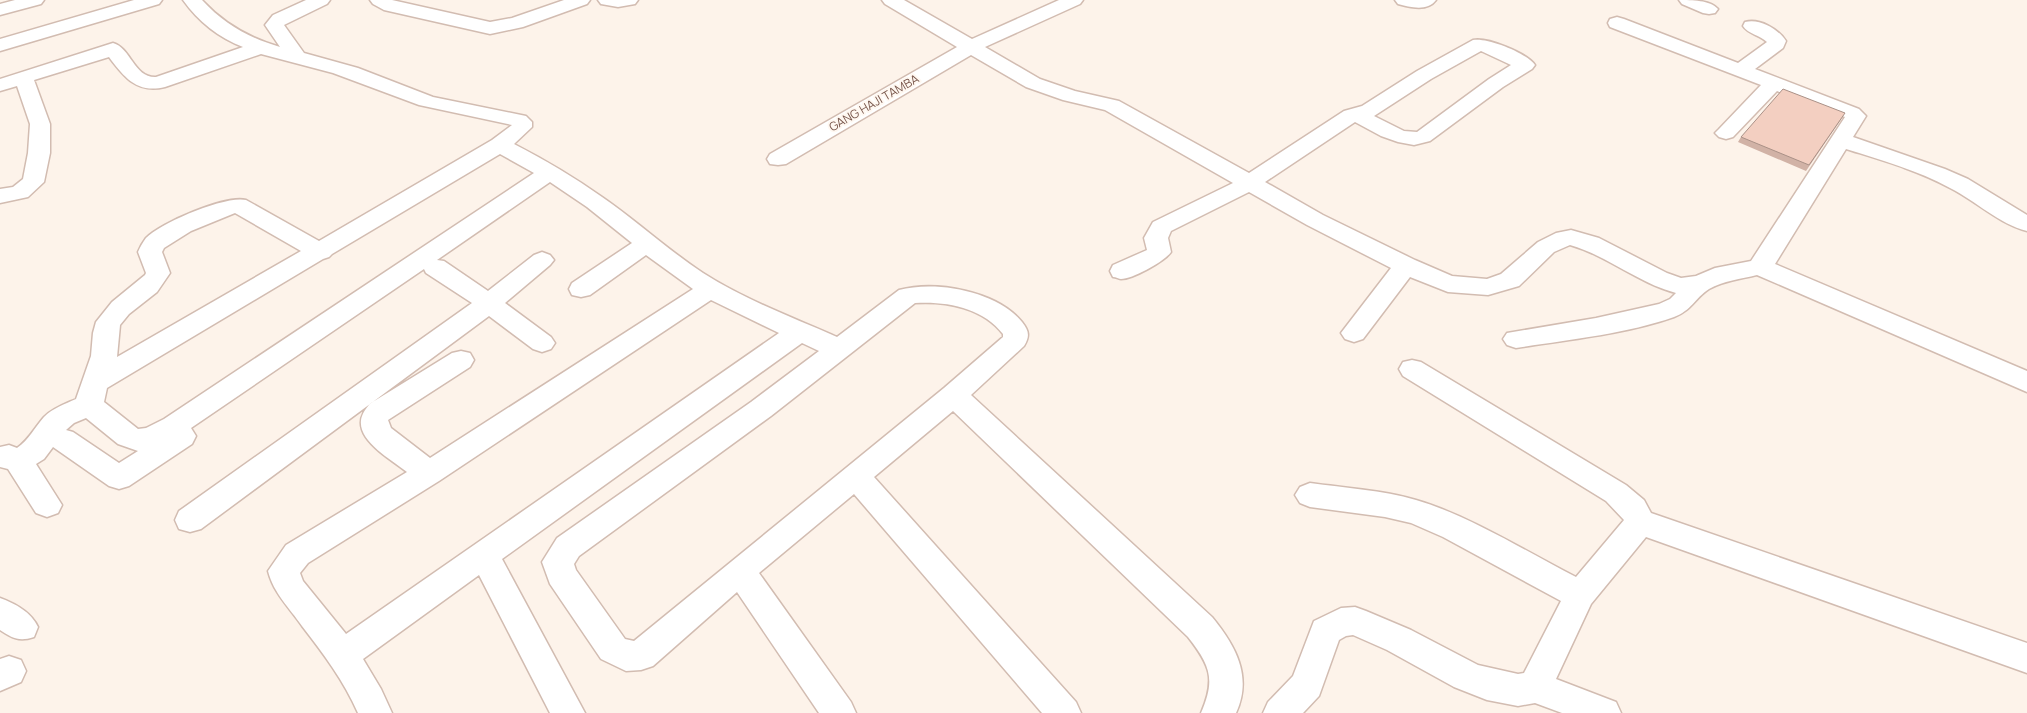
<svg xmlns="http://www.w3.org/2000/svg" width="2027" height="713" font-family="Manrope,sans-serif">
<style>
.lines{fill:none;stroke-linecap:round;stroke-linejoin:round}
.minor-casing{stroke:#d2bcb1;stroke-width:3}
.minor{fill:#fff;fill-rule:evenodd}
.wall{fill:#d1b2a6}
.building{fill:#f3cfc1;stroke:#aa9187}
.labels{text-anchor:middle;stroke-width:4;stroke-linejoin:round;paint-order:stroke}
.far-street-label{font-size:12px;fill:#79574c;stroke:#fff8f1}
</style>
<rect width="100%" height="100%" fill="#fdf3ea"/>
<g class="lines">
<defs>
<path id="minor" d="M15,0H44L41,4L0,15V4Z
M134,0H162L159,4L0,51V39Z
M183,0H202C224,24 249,38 280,47L265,25L273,15L306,0H330L327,4L284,25L304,53L358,68L433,97L526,116L532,122V127L514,144C545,160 574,177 602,197C637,221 668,250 703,273C745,300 792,317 837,337L899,290C936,280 997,291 1022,322C1029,331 1030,336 1024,346L971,395L1212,617C1235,645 1253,676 1236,713H1201C1216,679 1210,665 1188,637L953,411L874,477L1076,702L1081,713H1042L854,494L759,573L851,702L856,713H819L737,592L653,666L641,670L626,671L601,659L550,584L542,562L557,538L751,402L819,351L802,343L502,559L585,713H550L479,575L363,659L381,689L392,713H358C344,681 323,653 302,626C289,607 274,594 268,571L286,545L407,472C385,455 341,432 371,403L452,353L461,351L470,353L474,360L470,367L388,420L391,428L430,458L693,289L646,255L590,295L581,297L572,295L569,289L572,283L632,243L587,207L550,182L437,260L444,261L488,291L534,255L542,252L550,255L554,260L550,265L505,303L551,337L555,343L551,349L542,352L533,349L489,316L201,529L190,532L179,529L175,520L179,511L472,303L426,273L424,269L191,428L196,436L192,444L129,486L119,489L109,486L53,447L44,459L36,464L62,505L58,513L47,517L36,513L8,469L0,467V447L9,445L17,448C29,440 35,427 44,417C53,408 65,404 76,399L91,356L93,333L96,322L112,302L145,275L146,273L138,252C140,247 143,242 146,238C160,223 226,195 246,200L319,241L492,140L512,125L419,105L333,73L261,54L165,87C137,94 124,77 109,57L34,80L50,124V153L44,182L28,197L0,203V189L13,187L23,179L28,153L30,124L17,86L0,91V79L113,43C131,48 134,78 156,77L243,47C219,38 198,21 183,0ZM500,154L534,173L164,419L146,428L138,429L104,402L107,388L323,259L329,257L332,254ZM235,213L301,251L117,357L120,325L129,314L157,292L170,273L162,252L164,248L191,231ZM711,300L779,333L346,634L303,581L300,573L308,563L439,481ZM915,303C947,301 983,308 1003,334V337L944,388L634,641L625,639L576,570L574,564L579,556L771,416ZM86,418L118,444L138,451L119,463L73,432L66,430L74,423Z
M370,0H392L490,22L512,18L564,0H590L587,4L523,27L490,34L384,10L373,4Z
M598,0H638L635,4L618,7L601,4Z
M882,0H904L972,39L1059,0H1083L1080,4L985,47L1040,79L1075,91L1119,101L1249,173L1344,111L1362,106L1417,71L1473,40C1487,37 1527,53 1535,65L1532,69L1503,87L1430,141L1414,145L1398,142L1381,136L1355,122L1265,182L1323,215L1415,260L1452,276L1487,279L1501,274L1538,242L1556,233L1571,230L1599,238L1667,273L1681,278L1696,276L1715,268L1751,261L1845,117L1777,91L1733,137L1726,139L1719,137L1715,133L1719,129L1761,85L1610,27L1608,23L1610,19L1617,17L1624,19L1738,63L1767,42C1760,35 1748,34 1743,26L1745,22C1760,18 1778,29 1786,41L1783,48L1755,69L1859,109L1866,116L1853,137L1945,169L1968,179L2027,215V231C1999,224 1976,201 1950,188C1917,170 1881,160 1846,149L1775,264L2027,371V392L1757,275C1741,279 1723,281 1709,289C1695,298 1691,311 1674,317C1626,334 1566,340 1516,348L1507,345L1503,339L1507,333L1596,318L1659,304L1670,299L1676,293C1638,283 1608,256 1570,245L1554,252L1519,286L1488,295L1448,292L1410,277L1363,339L1354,342L1345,339L1341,333L1391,268L1307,225L1249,192L1171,231L1168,238L1171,252C1165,261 1133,279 1121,279C1119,279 1116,277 1113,277L1110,271L1113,265L1147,250L1144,238L1153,222L1233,183L1105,110L1063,100L1026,87L971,55L786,164L778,165L770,164L767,159L770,154L957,47L885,4ZM1481,51L1511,65L1489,79L1417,132L1404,131L1374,116L1431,79Z
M1395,0H1436C1427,12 1410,7 1398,4Z
M1679,0C1692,0 1710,0 1718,9L1715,13L1709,14L1703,13L1682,4Z
M1412,360L1421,362L1626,485L1644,500L1651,513L2027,643V673L1646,537L1591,604L1556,679L1616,702L1621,713H1562L1535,703L1518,706L1487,700L1454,687L1387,650L1353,635L1346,636L1339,640L1319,696L1303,713H1263L1268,702L1293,676L1314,621L1341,608L1355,607L1366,611L1411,630L1478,665L1518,674L1524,673L1561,601L1443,537L1411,523L1385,517L1310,507L1300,503L1295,495L1300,487L1310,483C1345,488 1382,490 1416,500C1468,515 1527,552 1576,577L1624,520L1606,501L1403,376L1399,369L1403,362Z
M0,598C16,604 31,612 38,627L34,637C19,642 12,638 0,630Z
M9,656L21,660L26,671L21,682L0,691V659Z"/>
</defs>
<use href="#minor" class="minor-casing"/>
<use href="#minor" class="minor"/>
</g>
<path class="wall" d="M1842,118L1806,171L1738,142L1741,137Z"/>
<path class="building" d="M1783,89L1845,113L1809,165L1741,137Z"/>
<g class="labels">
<g class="far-street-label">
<text transform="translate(874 103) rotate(-30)" y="4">GANG HAJI TAMBA</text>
</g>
</g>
</svg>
